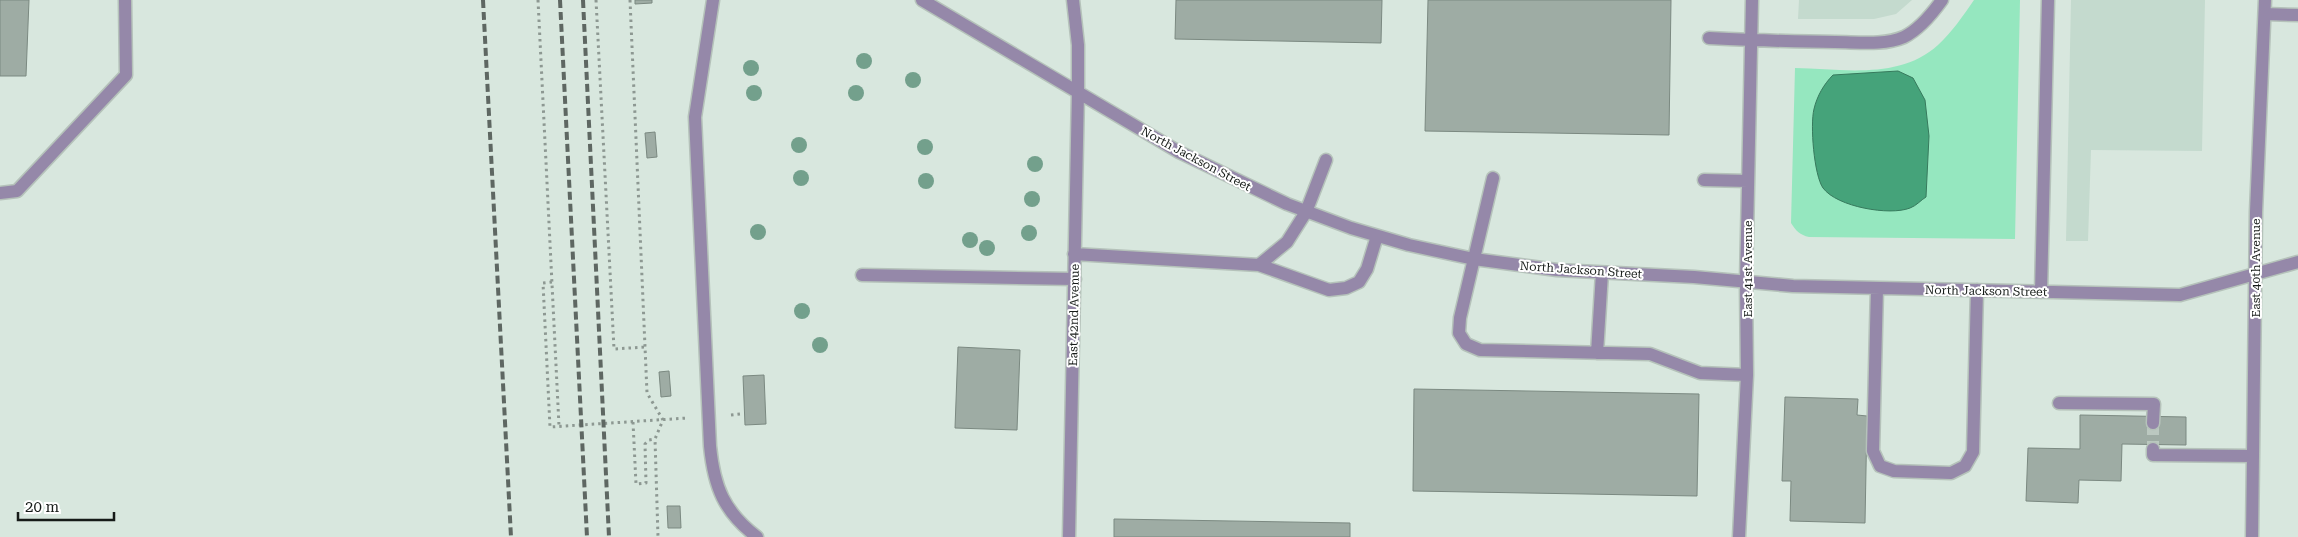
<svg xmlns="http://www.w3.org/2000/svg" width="2298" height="537" font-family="'Roboto Serif',serif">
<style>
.built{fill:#c4dace}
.green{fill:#95e7bf}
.water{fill:#45a37a;stroke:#377a5d}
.building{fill:#9eaca4;stroke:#7b8981}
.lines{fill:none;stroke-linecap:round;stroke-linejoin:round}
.minor-tunnel{stroke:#bbc8c0;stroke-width:12;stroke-dasharray:12 6;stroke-linecap:butt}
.minor-casing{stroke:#b5c2ba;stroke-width:15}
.path{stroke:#8d9892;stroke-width:3;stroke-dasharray:2.5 4;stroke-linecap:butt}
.minor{stroke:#9588a9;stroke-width:12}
.rail{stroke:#5e6762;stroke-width:4;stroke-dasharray:8 4;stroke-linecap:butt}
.tree{fill:#73a08c}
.labels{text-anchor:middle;stroke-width:4;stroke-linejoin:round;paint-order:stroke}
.street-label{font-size:12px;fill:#161b18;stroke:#fff}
</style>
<rect width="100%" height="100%" fill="#d8e7de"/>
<path class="built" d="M1799,0H1912L1896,14L1874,19H1798Z
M2071,0H2205L2202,151L2091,150L2088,241H2066Z"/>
<path class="green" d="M1974,0H2020L2015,239L1809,237C1800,235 1796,231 1791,223L1795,68C1842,69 1900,80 1938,45C1952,32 1963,16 1974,0Z"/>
<path class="water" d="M1898,71L1913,78L1925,100L1929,136L1926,197C1921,200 1916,206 1910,208C1890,216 1837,207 1823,188C1814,175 1810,125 1814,109C1817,96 1824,84 1833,75Z"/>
<path class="building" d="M0,0H29L26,76H0Z
M635,0H652V3L635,4Z
M1176,0H1382L1381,43L1175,39Z
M1428,0H1671L1669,135L1425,131Z
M655,132L657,157L647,158L645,133Z
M958,347L1020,350L1017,430L955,428Z
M669,371L671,396L661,397L659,372Z
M764,375L766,424L745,425L743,376Z
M1414,389L1699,394L1697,496L1413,491Z
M1785,397L1858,399L1857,415L1867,416L1865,523L1790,521L1791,481H1782Z
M2080,415L2186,417V445L2122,444L2121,481L2079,480L2078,503L2026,501L2028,448L2080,449Z
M667,506H680L681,528H668Z
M1114,519L1350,523V537H1114Z"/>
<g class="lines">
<path class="minor-tunnel" d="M2153,423V449"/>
<defs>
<path id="minor" d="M713,0L695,117L710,446C714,487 724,512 757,537
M922,0L1179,152L1287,204L1351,228L1409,245L1474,259L1557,270L1694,277L1793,286L2180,295L2298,262
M2265,14L2298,15
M1709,38C1751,40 1793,42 1835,42C1857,42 1883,46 1904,37C1920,29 1932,14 1942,0
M1493,178L1460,318L1459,333L1466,344L1480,350L1650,354L1700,373L1747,375
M1704,180L1748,181
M0,193L17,191L126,75L125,0
M1074,254L1259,265L1329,290L1346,288L1359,282L1367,269L1377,236
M1259,265L1287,242L1306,212L1326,160
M862,275L1075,279
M1877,288L1873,451L1880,466L1894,471L1951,473L1965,466L1973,452L1977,290
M2041,292L2048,0
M1597,353L1602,273
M2059,403L2154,404L2153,423
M2153,449V455L2253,456
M1069,537L1078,92V45L1073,0
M1739,537L1747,375L1746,282L1752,0
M2252,537L2256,212L2265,0"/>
</defs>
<use href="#minor" class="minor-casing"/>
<path class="path" d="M538,0L559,426
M596,0L614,349L645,347
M630,0L647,393L663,420L655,439L658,537
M552,282L543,283L550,427L687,418
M731,415L740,414
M633,422L636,484L646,483L645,444L649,440L655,439"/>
<use href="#minor" class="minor"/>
<path class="rail" d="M483,0L511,537
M560,0L587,537
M583,0L609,537"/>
</g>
<g class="tree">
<circle cx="864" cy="61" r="8"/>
<circle cx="751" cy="68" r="8"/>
<circle cx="913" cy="80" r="8"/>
<circle cx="754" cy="93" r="8"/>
<circle cx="856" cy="93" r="8"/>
<circle cx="799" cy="145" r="8"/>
<circle cx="925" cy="147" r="8"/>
<circle cx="1035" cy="164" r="8"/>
<circle cx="801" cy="178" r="8"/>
<circle cx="926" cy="181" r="8"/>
<circle cx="1032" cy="199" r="8"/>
<circle cx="758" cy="232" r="8"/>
<circle cx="1029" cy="233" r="8"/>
<circle cx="970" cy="240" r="8"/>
<circle cx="987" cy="248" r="8"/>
<circle cx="802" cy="311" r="8"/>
<circle cx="820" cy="345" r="8"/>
</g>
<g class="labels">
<g class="street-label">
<text transform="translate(1196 159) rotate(28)" y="4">North Jackson Street</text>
<text transform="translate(2256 268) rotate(-90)" y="4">East 40th Avenue</text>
<text transform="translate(1748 269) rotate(-90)" y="4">East 41st Avenue</text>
<text transform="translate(1581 270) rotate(4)" y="4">North Jackson Street</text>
<text transform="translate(1986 291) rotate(1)" y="4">North Jackson Street</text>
<text transform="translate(1074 315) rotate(-89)" y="4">East 42nd Avenue</text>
</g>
</g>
<path d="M18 512v8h96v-8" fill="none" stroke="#161b18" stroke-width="2.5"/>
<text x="25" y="512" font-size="15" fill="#161b18" stroke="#ffffff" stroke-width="4" paint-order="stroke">20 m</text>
</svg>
